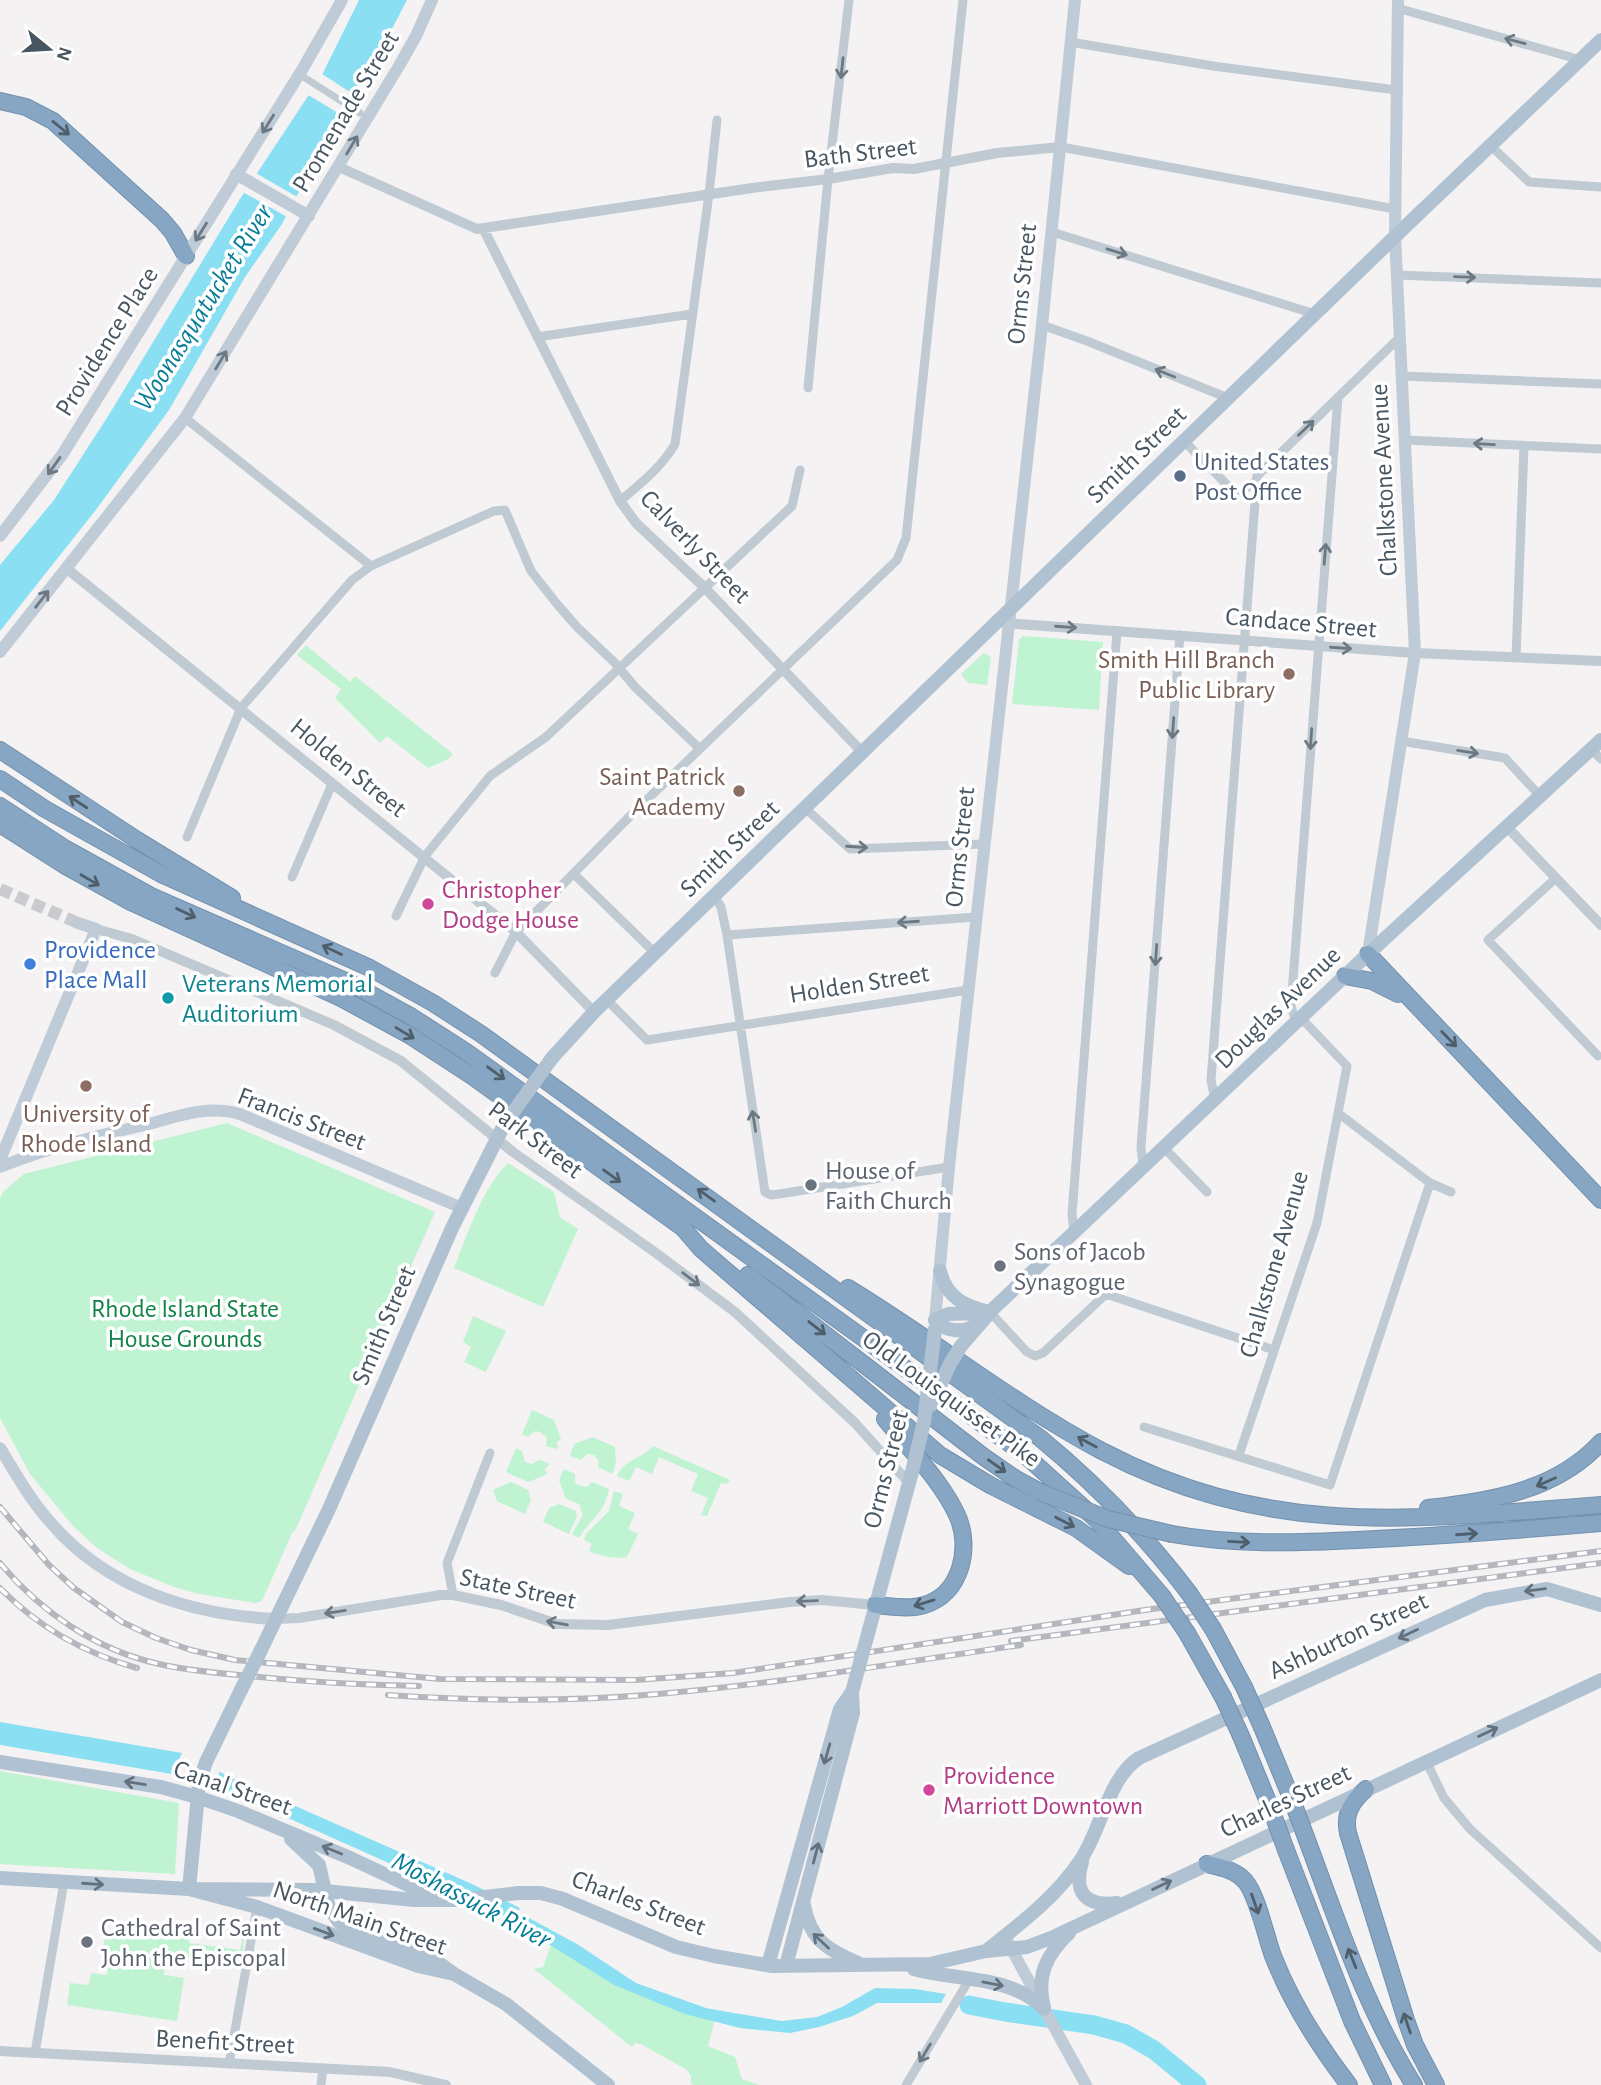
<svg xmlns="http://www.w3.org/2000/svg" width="1601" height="2085" font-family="'Alegreya Sans',sans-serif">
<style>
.green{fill:#bff3d2}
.water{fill:#8ae0f2}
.pier{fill:#f4f2f2}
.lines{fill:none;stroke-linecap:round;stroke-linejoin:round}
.river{stroke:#8ae0f2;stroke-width:19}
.secondary-tunnel{stroke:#c9cbce;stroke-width:12;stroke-dasharray:12 6;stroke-linecap:butt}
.motorway-casing{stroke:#7291af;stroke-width:18}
.pedestrian{stroke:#bfcad2;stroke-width:7}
.minor{stroke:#bfcad2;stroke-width:9}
.tertiary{stroke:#bfcad2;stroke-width:10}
.secondary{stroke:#bfcbd6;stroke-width:12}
.primary{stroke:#b0c2d2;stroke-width:14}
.motorway{stroke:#87a6c3;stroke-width:16}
.rail-casing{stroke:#b4b7bd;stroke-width:6}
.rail{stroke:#fff;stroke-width:3.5;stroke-dasharray:10;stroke-linecap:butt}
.motorway-bridge-casing{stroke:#7291af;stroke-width:18;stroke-linecap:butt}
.primary-bridge{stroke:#b0c2d2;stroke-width:14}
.motorway-bridge{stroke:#87a6c3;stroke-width:16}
.oneway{stroke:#6c7983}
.oneway2{stroke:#6c7984}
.oneway3{stroke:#4e5e6b}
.oneway4{stroke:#62717d}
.service-dot{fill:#5c6f8a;stroke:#fff;stroke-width:2.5}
.education-dot{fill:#8d6e63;stroke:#fff;stroke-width:2.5}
.hotel-dot{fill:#d1479c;stroke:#fff;stroke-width:2.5}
.shop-dot{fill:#3f7fe0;stroke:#fff;stroke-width:2.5}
.culture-dot{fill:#0f9aa8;stroke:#fff;stroke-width:2.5}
.worship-dot{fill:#6b7280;stroke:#fff;stroke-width:2.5}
.labels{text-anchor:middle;stroke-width:7;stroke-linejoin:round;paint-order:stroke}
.street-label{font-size:26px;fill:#485661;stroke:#fff}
.service-label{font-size:26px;fill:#4e5e75;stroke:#fff;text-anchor:start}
.education-label{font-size:26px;fill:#785e54;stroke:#fff;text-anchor:end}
.hotel-label{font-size:26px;fill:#b23c85;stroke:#fff;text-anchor:start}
.shop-label{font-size:26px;fill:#366cbe;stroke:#fff;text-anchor:start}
.culture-label{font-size:26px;fill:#0d838f;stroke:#fff;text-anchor:start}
.worship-label{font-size:26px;fill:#5b616d;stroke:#fff;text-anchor:start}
.park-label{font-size:26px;fill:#128447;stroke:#fff}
.water-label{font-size:28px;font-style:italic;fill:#067d97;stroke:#fff}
</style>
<rect width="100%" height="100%" fill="#f4f2f2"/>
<path class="green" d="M1023,636L1103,642L1099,710L1012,704L1019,640Z
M306,645L350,682L355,676L453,754L448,759L428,768L387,736L380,743L335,698L341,689L297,655Z
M984,653L991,657L987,685L968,683L961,674Z
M227,1123L435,1212L295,1531H293L262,1601L256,1603L199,1594L174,1587L130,1569L97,1548L73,1526L30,1474L0,1418V1198L3,1192L24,1174Z
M508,1163L554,1192L560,1217L578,1229L543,1307L454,1268C468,1234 481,1190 508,1163Z
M473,1316L506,1331L486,1372L464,1362L471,1347L463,1342Z
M532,1410L554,1420L561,1439L556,1443L558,1445L557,1449L546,1446L547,1437L540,1432L535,1431L528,1437L522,1434Z
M593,1437L615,1447L616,1463L612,1474L598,1467L599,1461L594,1455L587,1454L581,1460L570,1456L574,1444Z
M653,1446L730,1480L727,1484L721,1483L707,1516L701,1515L708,1498L691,1491L698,1474L659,1457L652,1474L636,1467L629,1481L617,1476C623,1460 642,1459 653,1446Z
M516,1448L522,1451L525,1462L532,1464L539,1460L550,1464L544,1470L547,1472L546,1475L528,1482L506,1472Z
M564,1469L575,1474V1482L578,1485L587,1487L592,1482L609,1489C603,1517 592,1516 579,1538L572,1534L583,1515L579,1504L566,1499L559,1480Z
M511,1482L528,1490L531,1500L525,1514L497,1501L493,1490Z
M614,1491L623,1494L619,1506L635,1513L628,1529L638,1534L627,1557C614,1559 601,1556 589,1551L592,1544L584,1540L586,1534L609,1511Z
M559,1504L576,1511L577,1516L569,1534L543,1522L549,1508Z
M0,1771L179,1803L175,1874L0,1864Z
M247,1919L241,1965L167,1955L164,1975L184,1978L177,2021L67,2005L70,1983L89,1985L91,1973L107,1975L110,1956L102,1955L106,1931L169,1940L170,1936L189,1938V1943L240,1950Z
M551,1945L588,1966L716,2015L708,2046L735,2057L742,2079L759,2085H695L691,2084V2076L687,2070L641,2044L635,2043L632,2047L534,1969L543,1967Z"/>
<path class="water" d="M359,0H407L379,54L340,114L282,224L245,277L169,410L95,511L0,631V565L54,500L110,413L240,199L322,75Z
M0,1722L182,1753L234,1779L472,1884L520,1908L518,1912L577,1944L636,1983L706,2008L728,2012L782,2021L817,2017L842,2007L875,1988L915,1989L946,1994L941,2003H877L853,2016L819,2027L790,2033L740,2028L685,2014L614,1985L496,1911L223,1789L172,1774L0,1745Z"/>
<path class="pier" d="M319,72L356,96L343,116L305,93Z
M254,172L299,198L289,218L241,191Z
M183,1751L220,1770L217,1782L223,1793L172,1774Z"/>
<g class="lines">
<path class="river" d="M969,2005L1005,2012L1094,2025L1126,2034L1154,2050L1197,2085"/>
<path class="secondary-tunnel" d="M0,889L78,923"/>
<defs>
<path id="motorway" d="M0,101L26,107L53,121L162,220L173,233L186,256
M0,750L137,840L232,898
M0,779L45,809L161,874L370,968L433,1003L481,1034L1040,1438C1096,1484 1145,1535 1189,1593
M0,806L66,849L151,896L350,983L412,1017L465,1051L1024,1454L1096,1519L1162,1596
M0,824L64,865L131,902L341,998L409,1035L472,1076L683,1228L701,1249L940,1455L990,1485L1076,1528L1129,1566
M1368,954L1601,1200
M1345,976L1372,981L1398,994
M748,1275L984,1457L1016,1479L1040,1492
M848,1288C934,1340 1013,1404 1102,1451C1272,1540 1419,1519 1601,1505
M1428,1508C1491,1501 1556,1491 1601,1442
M1172,1534C1233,1545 1295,1543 1357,1540C1439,1536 1520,1530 1601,1523
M875,1605C890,1606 909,1610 924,1605C961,1595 972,1547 957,1515C941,1480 909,1449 885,1419
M1213,1629L1244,1687
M1187,1633L1223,1697
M1262,1727L1292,1800
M1241,1736L1271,1809
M1366,1789C1351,1802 1344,1814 1348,1833L1406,2020L1415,2045L1436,2085
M1307,1840C1338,1923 1366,2009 1414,2085
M1286,1850L1352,2021L1383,2085
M1207,1864C1220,1867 1236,1870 1245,1881C1257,1894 1266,1937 1273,1956C1292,2004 1318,2045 1349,2085"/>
</defs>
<use href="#motorway" class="motorway-casing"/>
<path class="pedestrian" d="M302,76L360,113"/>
<path class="minor" d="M1397,8L1581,60
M1070,42L1213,66L1396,90
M1491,146L1529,182L1601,187
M1061,147L1395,209
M1052,232L1315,314
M1397,275L1601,283
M1042,325L1087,341L1228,398
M537,337L692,314
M1402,376L1601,384
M808,388L828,179L849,0
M185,418L371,566
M1405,440L1601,449
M1184,441L1237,495L1257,480
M620,501C641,483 661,468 675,444L709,194L717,120
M1516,657L1524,446
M1401,741L1505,758L1540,796
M1591,749L1601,759
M805,808L850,849L984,844
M187,837L241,708L352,580L371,566L494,511L505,510L531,571L557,604L577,627L614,662L636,688L700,749
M574,874L655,953
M292,877L332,784
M1556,878L1488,940L1598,1056
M714,896L721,907L727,935L765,1192L771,1195L779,1194L949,1167
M396,916L425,856L490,776L546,737L792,506L800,470
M727,935L976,917
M495,973L516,932L633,813L897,560L906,538L963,0
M607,1000L647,1040L968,990
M1296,1022L1291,1006L1338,397
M1215,1100L1211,1080L1257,476L1400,337
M1338,1113L1430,1183L1451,1192
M1164,1148L1207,1192
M1143,1168L1141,1147L1180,635
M1074,1233L1072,1214L1117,631
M990,1312L1027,1352L1035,1356L1043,1353L1106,1294L1274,1350
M1144,1427L1330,1485L1430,1183
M1239,1455L1317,1223L1347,1066L1301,1018
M453,1595L447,1563L490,1453
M1426,1761L1444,1798L1470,1829L1601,1948
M35,2053L64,1882
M229,2064L257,1907
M321,2085L323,2068
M906,2085L969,1980"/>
<path class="tertiary" d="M339,167L477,229L752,188L828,179L893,168L914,169L997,153L1061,147
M483,228L597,455L620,501L636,523L705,588L862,752
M66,568L516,932L594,1012
M1004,623L1415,653L1601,661
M1507,827L1601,925
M96,929L132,939L334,1025L401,1061L513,1152L656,1253L735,1312L855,1423L909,1483
M276,1619L299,1618L441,1595H453L501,1605L557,1624L608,1625L790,1602L822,1600L875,1605
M0,2051L390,2072L446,2085"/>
<path class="secondary" d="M236,174L309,216
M0,536L62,455L302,70L342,0
M0,652L185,418L399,66L416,36L432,0
M1368,954L1415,653L1395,236L1398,0
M0,1160L96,929L78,923
M0,1167C47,1148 96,1136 145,1125C175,1117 209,1104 240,1114L462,1208
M935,1320L949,1167L1042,325L1075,0
M0,1448C16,1474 31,1501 51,1523C108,1589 192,1615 276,1619
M1007,1941L1086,2085"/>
<path class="primary" d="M552,1058L594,1012L1409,223L1601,40
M940,1271C946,1297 965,1307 990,1312
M935,1320L948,1314L978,1313
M935,1320C947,1333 964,1333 978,1324
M961,1346L994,1308L1368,954L1601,740
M869,1630L912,1472
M261,1650L329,1509L452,1228L504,1125
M0,1762L161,1787L197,1797L238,1811L350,1858L438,1899
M291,1839L319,1865L329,1908L339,1922L436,1961L454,1974L506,2004L608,2085
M1082,1862C1073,1893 1086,1907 1117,1903
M0,1878L189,1889L257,1907L418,1966L454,1974
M189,1889L315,1890L414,1900H459L518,1893H541L563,1899L676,1947L714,1956L772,1966L930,1964L986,1951L1027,1947L1051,1938L1601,1680
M189,1889L199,1784L206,1762L241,1690
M804,1905C810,1940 828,1950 858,1963
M986,1951C1020,1924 1055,1898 1080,1861C1101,1831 1108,1778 1139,1758L1485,1600L1547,1589L1601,1605
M768,1965L840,1709L852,1692
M786,1966L853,1713L852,1692
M914,1969C956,1981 1012,1975 1044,2009
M1044,2008C1036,1976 1046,1955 1069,1933"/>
<use href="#motorway" class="motorway"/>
<defs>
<path id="rail" d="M0,1507L49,1565L74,1588L122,1622L156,1638L191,1650L235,1660L440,1679L636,1680L733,1673L1145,1610L1601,1551
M0,1563C41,1612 96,1650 159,1664C189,1671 219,1673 249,1676C306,1682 362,1685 419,1686
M0,1588C38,1627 84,1653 137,1668
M1011,1641L1601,1563
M388,1695C477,1701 568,1702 658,1694C779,1684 900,1662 1021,1645"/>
</defs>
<use href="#rail" class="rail-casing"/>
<use href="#rail" class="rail"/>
<defs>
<path id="motorway-bridge" d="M1040,1492L1108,1519L1172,1534
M1189,1593L1213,1629
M1162,1596L1187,1633
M1244,1687L1262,1727
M1223,1697L1241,1736
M1292,1800L1307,1840
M1271,1809L1286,1850"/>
</defs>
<use href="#motorway-bridge" class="motorway-bridge-casing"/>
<path class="primary-bridge" d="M504,1125L552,1058
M931,1405L950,1364L961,1346
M912,1472L924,1422L935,1329
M241,1690L261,1650
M852,1692L869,1630"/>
<use href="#motorway-bridge" class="motorway-bridge"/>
</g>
<defs><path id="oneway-shaft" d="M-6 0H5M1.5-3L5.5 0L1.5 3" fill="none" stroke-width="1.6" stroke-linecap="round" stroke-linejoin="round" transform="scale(1.75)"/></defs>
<g class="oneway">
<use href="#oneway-shaft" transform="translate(1515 41) rotate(-165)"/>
<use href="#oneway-shaft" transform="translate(842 68) rotate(96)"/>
<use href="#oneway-shaft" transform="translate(1117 252) rotate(17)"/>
<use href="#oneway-shaft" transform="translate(1465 277) rotate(2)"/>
<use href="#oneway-shaft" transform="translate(1165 373) rotate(-158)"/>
<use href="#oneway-shaft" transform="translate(1306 428) rotate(-44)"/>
<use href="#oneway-shaft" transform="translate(1484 444) rotate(-177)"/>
<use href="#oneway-shaft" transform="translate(1325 554) rotate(-85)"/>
<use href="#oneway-shaft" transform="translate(1066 627) rotate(4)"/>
<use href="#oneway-shaft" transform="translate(1341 648) rotate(4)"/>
<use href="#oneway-shaft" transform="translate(1173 728) rotate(94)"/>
<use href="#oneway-shaft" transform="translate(1311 739) rotate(94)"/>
<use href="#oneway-shaft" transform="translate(1468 752) rotate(9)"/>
<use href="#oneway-shaft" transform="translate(857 847) rotate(4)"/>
<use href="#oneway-shaft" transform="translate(908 922) rotate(176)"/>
<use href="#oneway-shaft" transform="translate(1156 955) rotate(94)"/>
<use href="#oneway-shaft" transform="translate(754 1121) rotate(-99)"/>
<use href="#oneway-shaft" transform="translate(691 1279) rotate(37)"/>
<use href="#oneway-shaft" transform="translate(807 1601) rotate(178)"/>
<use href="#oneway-shaft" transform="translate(335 1612) rotate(171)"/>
<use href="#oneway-shaft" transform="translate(557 1623) rotate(-170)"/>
<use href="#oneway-shaft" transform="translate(925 2053) rotate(121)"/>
</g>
<g class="oneway2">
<use href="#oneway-shaft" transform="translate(268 124) rotate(122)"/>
<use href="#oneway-shaft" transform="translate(352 145) rotate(-59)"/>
<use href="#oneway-shaft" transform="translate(201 232) rotate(122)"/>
<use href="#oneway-shaft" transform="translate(221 360) rotate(-59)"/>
<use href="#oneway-shaft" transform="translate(54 466) rotate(125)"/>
<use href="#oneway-shaft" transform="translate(42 599) rotate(-52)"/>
</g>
<g class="oneway3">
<use href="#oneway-shaft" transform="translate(61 128) rotate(39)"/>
<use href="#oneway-shaft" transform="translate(78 802) rotate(-147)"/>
<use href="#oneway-shaft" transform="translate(90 880) rotate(30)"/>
<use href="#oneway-shaft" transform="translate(186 913) rotate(25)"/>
<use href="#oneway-shaft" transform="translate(332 950) rotate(-155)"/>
<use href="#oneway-shaft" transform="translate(405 1033) rotate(31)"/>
<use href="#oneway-shaft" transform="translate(1449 1039) rotate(46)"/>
<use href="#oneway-shaft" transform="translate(496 1073) rotate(36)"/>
<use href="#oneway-shaft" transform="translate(612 1176) rotate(36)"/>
<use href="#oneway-shaft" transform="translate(706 1195) rotate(-144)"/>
<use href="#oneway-shaft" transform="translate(817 1328) rotate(38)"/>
<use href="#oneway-shaft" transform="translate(1087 1442) rotate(-151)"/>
<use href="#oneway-shaft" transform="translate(997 1466) rotate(35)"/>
<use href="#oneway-shaft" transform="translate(1546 1482) rotate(156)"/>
<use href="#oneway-shaft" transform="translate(1065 1522) rotate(27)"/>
<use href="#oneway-shaft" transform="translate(1467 1534) rotate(-4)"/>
<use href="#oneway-shaft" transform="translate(1239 1542) rotate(3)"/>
<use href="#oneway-shaft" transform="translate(924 1603) rotate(163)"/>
<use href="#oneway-shaft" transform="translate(1255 1904) rotate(71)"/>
<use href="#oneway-shaft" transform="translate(1352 1958) rotate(-112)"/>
<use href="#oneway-shaft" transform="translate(1407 2023) rotate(-109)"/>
</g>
<g class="oneway4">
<use href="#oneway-shaft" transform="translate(1535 1590) rotate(173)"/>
<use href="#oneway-shaft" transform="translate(1408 1634) rotate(155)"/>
<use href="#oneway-shaft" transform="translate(1488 1732) rotate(-25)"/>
<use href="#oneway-shaft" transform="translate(827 1754) rotate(106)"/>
<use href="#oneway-shaft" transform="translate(135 1783) rotate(-171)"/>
<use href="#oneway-shaft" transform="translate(332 1850) rotate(-158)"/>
<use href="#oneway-shaft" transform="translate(816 1853) rotate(-75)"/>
<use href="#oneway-shaft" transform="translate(93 1884) rotate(4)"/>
<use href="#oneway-shaft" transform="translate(1162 1885) rotate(-26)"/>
<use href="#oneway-shaft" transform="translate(324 1932) rotate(20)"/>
<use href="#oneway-shaft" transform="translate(821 1941) rotate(-137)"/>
<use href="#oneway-shaft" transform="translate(993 1984) rotate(11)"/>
</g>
<circle class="service-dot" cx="1180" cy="476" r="7"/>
<g class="education-dot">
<circle cx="1289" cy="674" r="7"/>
<circle cx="739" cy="791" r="7"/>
<circle cx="86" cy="1086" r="7"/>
</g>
<g class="hotel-dot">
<circle cx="428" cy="904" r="7"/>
<circle cx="929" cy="1790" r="7"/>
</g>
<circle class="shop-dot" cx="30" cy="964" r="7"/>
<circle class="culture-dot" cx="168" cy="998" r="7"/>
<g class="worship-dot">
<circle cx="811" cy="1185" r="7"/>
<circle cx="1000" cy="1266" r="7"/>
<circle cx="87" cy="1942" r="7"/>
</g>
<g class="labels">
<g class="street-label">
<text transform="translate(345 111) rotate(-59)" y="9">Promenade Street</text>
<text transform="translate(860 152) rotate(-7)" y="9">Bath Street</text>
<text transform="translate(1021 284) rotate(-84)" y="9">Orms Street</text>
<text transform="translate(106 341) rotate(-58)" y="9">Providence Place</text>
<text transform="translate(1136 454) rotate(-44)" y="9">Smith Street</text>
<text transform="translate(1383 480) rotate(-93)" y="9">Chalkstone Avenue</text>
<text transform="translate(696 546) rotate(46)" y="9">Calverly Street</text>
<text transform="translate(1301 622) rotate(5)" y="9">Candace Street</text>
<text transform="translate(349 767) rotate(39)" y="9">Holden Street</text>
<text transform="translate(959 847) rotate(-84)" y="9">Orms Street</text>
<text transform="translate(729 848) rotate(-44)" y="9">Smith Street</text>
<text transform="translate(859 983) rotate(-9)" y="9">Holden Street</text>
<text transform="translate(1277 1007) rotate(-44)" y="9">Douglas Avenue</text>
<text transform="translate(302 1118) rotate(21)" y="9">Francis Street</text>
<text transform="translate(536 1139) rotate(37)" y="9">Park Street</text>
<text transform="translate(1273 1264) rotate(-74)" y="9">Chalkstone Avenue</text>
<text transform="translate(383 1325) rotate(-67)" y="9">Smith Street</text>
<text transform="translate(952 1398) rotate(36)" y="9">Old Louisquisset Pike</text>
<text transform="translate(885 1469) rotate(-76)" y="9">Orms Street</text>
<text transform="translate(518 1588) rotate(12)" y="9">State Street</text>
<text transform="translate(1348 1635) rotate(-25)" y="9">Ashburton Street</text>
<text transform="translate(233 1787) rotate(19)" y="9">Canal Street</text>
<text transform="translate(1285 1800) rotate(-25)" y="9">Charles Street</text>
<text transform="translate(639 1902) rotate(21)" y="9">Charles Street</text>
<text transform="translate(360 1917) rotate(19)" y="9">North Main Street</text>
<text transform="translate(225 2041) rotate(3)" y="9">Benefit Street</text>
</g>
<g class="service-label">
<text x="1194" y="470">United States<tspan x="1194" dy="30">Post Office</tspan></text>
</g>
<g class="education-label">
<text x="1275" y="668">Smith Hill Branch<tspan x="1275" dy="30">Public Library</tspan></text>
<text x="725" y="785">Saint Patrick<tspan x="725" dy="30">Academy</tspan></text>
<text x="86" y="1122" text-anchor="middle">University of<tspan x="86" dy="30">Rhode Island</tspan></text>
</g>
<g class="hotel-label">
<text x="442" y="898">Christopher<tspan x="442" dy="30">Dodge House</tspan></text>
<text x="943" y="1784">Providence<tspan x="943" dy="30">Marriott Downtown</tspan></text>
</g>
<g class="shop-label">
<text x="44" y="958">Providence<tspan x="44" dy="30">Place Mall</tspan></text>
</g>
<g class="culture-label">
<text x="182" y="992">Veterans Memorial<tspan x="182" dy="30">Auditorium</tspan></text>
</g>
<g class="worship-label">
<text x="825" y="1179">House of<tspan x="825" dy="30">Faith Church</tspan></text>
<text x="1014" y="1260">Sons of Jacob<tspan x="1014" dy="30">Synagogue</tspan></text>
<text x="101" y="1936">Cathedral of Saint<tspan x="101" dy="30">John the Episcopal</tspan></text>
</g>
<g class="park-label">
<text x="185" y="1317">Rhode Island State<tspan x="185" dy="30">House Grounds</tspan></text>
</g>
<g class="water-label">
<text transform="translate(202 307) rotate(-58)" y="10">Woonasquatucket River</text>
<text transform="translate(472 1899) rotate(28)" y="10">Moshassuck River</text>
</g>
</g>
<g transform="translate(49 49) rotate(108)" stroke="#ffffff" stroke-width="5" paint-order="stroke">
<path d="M0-5L12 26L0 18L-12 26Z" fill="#485661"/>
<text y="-10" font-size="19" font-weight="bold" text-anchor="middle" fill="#485661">N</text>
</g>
</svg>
